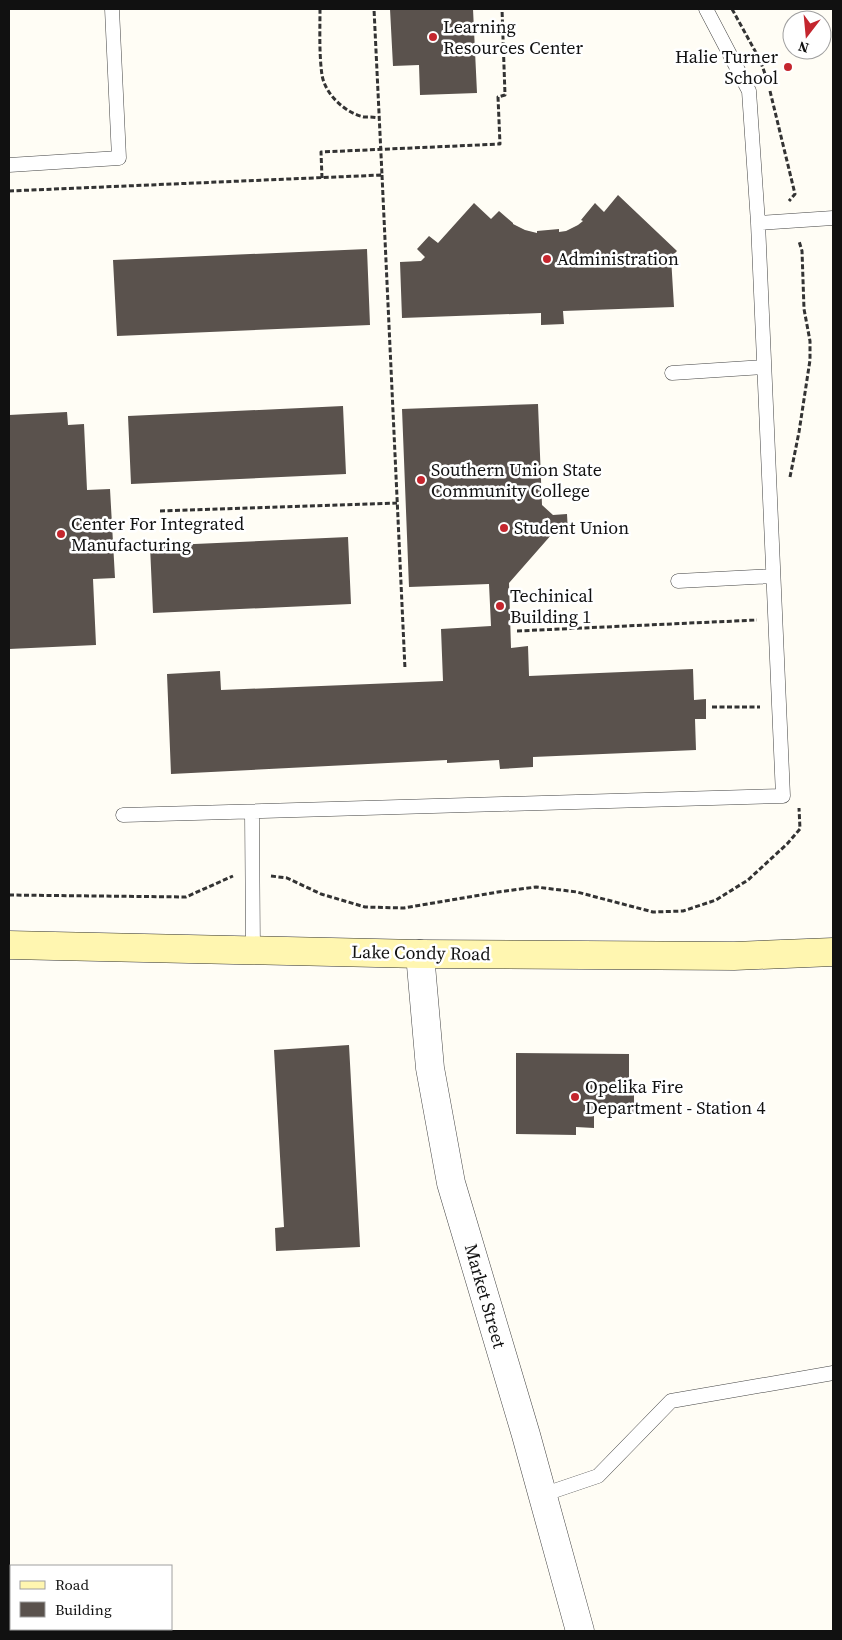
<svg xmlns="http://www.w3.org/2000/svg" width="842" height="1640" font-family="'Source Serif 4',serif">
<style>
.building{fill:#5a524d}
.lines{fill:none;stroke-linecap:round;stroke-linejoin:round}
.lane-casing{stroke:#444;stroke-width:15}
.street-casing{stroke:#444;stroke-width:29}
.secondary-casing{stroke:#333;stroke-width:29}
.path{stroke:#333;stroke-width:3;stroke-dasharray:5 2.5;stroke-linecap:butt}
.lane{stroke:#fff;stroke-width:14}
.street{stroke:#fff;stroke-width:28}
.secondary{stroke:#fff6b0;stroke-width:28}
.poi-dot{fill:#c4262e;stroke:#fff;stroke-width:2}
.labels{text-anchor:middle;stroke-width:5;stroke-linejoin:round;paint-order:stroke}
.poi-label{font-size:18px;fill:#111;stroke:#fff;text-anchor:start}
.street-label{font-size:18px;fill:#111;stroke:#fff}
</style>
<rect width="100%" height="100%" fill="#fffdf5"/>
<path class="building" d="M390,9H473L477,93L420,95L419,65L393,66Z
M618,195L677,251L671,257L674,307L563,311L564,324L541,325V313L402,318L400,262L421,261L425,257L417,249L429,236L438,243L474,203L491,219L499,211L513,223V224L525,230L537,233V231L559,229V232L566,231L578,225L583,221L581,220L595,203L604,212Z
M367,249L370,325L117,336L113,260Z
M538,404L542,505L553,515L567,514L568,533L552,534L509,583L511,648L528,646L529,676L693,669L694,700L706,699V719H695L696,750L533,757V767L500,769L499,760L447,763V760L171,774L167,674L220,671L221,690L443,681L441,629L491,626L489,584L409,587L402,409Z
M343,406L346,474L131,484L128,416Z
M67,412L68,425L84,424L87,490L110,489L115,578L93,579L96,645L9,649V415Z
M348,537L351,604L153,613L150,546Z
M349,1045L360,1247L276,1251L275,1228L284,1227L274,1050Z
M516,1053L629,1054V1082H634V1113H594V1128L576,1127V1135L516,1134Z"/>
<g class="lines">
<defs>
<path id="lane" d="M706,9L749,91L758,223
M9,165L119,158L112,9
M672,373L764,367
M678,581L773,576
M252,812L253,950
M123,815L783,796L758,223L833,218
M542,1495L598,1476L671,1401L833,1373"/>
<path id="street" d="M420,954L430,1068L451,1183L526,1435L580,1631"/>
<path id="secondary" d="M9,945L420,954L734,956L833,952"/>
</defs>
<use href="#lane" class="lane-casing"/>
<use href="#street" class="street-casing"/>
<use href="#secondary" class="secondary-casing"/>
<path class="path" d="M320,9C320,30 319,54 322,75C325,94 345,113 364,117C369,117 374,117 379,118
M732,9L760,60L768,82
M770,91L795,194L789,201
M382,175L405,669
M322,178L321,152L500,144L498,97L505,95L502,9
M9,191L382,175L374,9
M790,477L799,432L810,360V341L804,309L802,251L799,241
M160,511L397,503
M517,631L757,620
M712,707H760
M271,876L287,878L321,894L365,907L404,908L498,892L536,887L577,892L653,912L683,911L716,900L748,880L787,844L800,829L799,808
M9,895L186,897L233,876"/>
<use href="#lane" class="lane"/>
<use href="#street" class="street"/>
<use href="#secondary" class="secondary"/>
</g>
<g class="poi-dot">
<circle cx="433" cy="37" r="5"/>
<circle cx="788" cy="67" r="5"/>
<circle cx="547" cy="259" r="5"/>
<circle cx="421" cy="480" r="5"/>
<circle cx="504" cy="528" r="5"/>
<circle cx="61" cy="534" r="5"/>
<circle cx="500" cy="606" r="5"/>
<circle cx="575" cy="1097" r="5"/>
</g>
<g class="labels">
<g class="poi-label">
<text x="443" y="33">Learning<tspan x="443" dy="21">Resources Center</tspan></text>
<text x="778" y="63" text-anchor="end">Halie Turner<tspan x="778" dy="21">School</tspan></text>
<text x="557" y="265">Administration</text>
<text x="431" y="476">Southern Union State<tspan x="431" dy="21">Community College</tspan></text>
<text x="71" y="530">Center For Integrated<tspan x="71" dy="21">Manufacturing</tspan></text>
<text x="514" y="534">Student Union</text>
<text x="510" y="602">Techinical<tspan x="510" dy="21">Building 1</tspan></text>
<text x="585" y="1093">Opelika Fire<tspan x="585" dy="21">Department - Station 4</tspan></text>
</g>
<g class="street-label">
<text transform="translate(421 953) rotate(1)" y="6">Lake Condy Road</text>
<text transform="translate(485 1296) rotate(74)" y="6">Market Street</text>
</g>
</g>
<rect width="842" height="1640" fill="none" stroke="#111111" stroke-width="20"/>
<rect x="10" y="1565" width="162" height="65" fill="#ffffff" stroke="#a0a0a0"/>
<rect x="20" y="1581" width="25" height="8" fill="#fff6b0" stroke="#a0a0a0"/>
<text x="55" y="1590" font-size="15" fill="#111111">Road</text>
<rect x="20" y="1602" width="25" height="15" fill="#5a524d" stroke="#a0a0a0"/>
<text x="55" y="1615" font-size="15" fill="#111111">Building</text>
<g transform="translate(807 35) rotate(196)"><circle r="24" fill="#ffffff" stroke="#a0a0a0"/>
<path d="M0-4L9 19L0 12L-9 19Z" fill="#c4262e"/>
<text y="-8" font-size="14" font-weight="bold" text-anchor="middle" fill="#111111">N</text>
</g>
</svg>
